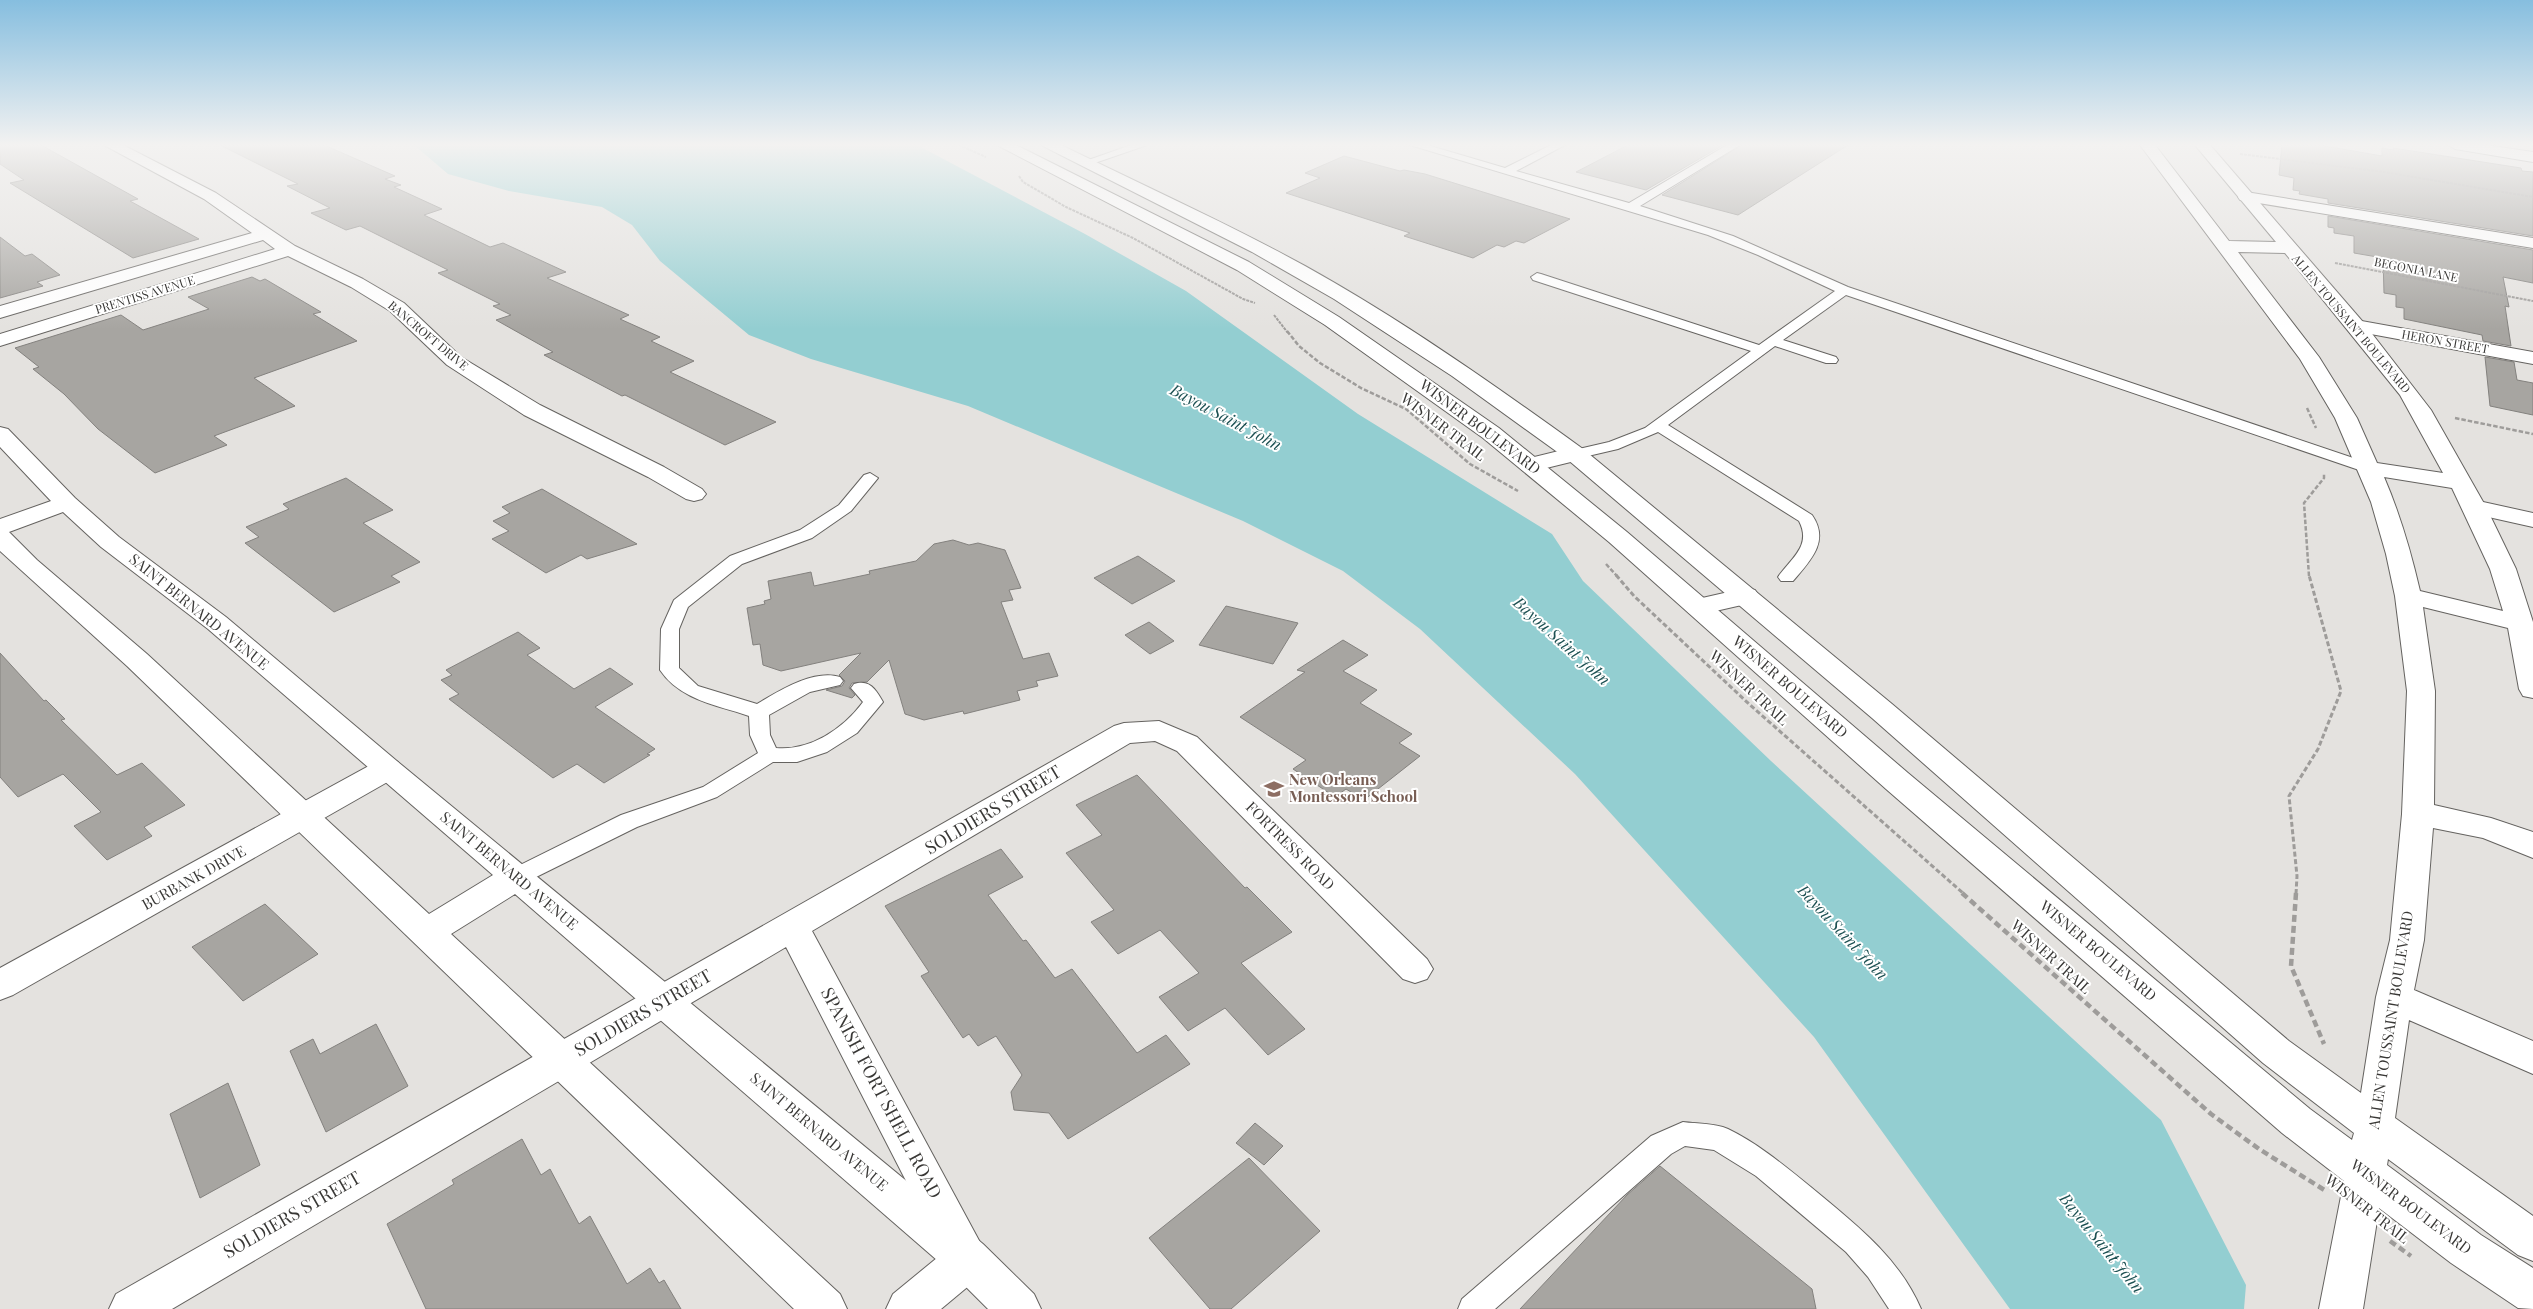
<svg xmlns="http://www.w3.org/2000/svg" width="2533" height="1309" font-family="'Playfair Display',serif">
<style>
.water{fill:#93ced1}
.building{fill:#a7a5a1;stroke:#83817e}
.lines{fill:none;stroke-linecap:round;stroke-linejoin:round}
.lane-casing{stroke:#656360;stroke-width:2}
.street-casing{stroke:#656360;stroke-width:2}
.secondary-casing{stroke:#656360;stroke-width:2}
.path-far3{stroke:#9e9c9a;stroke-width:2;stroke-dasharray:3 1;stroke-linecap:butt}
.path-far2{stroke:#9e9c9a;stroke-width:2.5;stroke-dasharray:4.5 2;stroke-linecap:butt}
.path-far1{stroke:#9e9c9a;stroke-width:3;stroke-dasharray:5 2.5;stroke-linecap:butt}
.path{stroke:#9e9c9a;stroke-width:4.5;stroke-dasharray:7 4;stroke-linecap:butt}
.lane{fill:#fff;fill-rule:evenodd}
.street{fill:#fff;fill-rule:evenodd}
.secondary{fill:#fff;fill-rule:evenodd}
.labels{text-anchor:middle;stroke-width:4;stroke-linejoin:round;paint-order:stroke}
.far-street-label{font-size:12px;fill:#393836;stroke:#fff}
.street-label{font-size:15px;fill:#393836;stroke:#fff}
.education-label{font-size:15px;font-weight:bold;fill:#785e54;stroke:#fff;text-anchor:start}
.water-label{font-size:16px;font-style:italic;fill:#1d5153;stroke:#fff}
.near-street-label{font-size:18px;fill:#393836;stroke:#fff}
</style>
<rect width="100%" height="100%" fill="#e4e2df"/>
<path class="water" d="M414,145H917L1085,234L1186,291L1358,414L1552,534L1583,581L1771,761L2161,1120L2246,1285L2244,1309H2010L1814,1037L1575,774L1420,629L1343,571L1243,521L968,406L811,359L749,335L660,261L632,225L602,207L509,191L448,174Z"/>
<path class="building" d="M0,145H41L138,199L130,201L199,239L133,258L10,183L24,180L0,164Z
M220,145H324L395,176L385,179L401,185L394,187L442,209L424,215L490,247L503,243L566,272L547,278L629,315L620,319L660,337L651,341L694,361L670,372L776,422L725,445L625,395L622,396L544,355L553,352L496,320L511,315L493,306L500,304L438,273L448,270L360,226L346,230L311,213L330,208L287,186L298,184Z
M1628,145H1723L1646,190L1576,172Z
M1742,145H1848L1738,215L1662,195Z
M2282,145H2319L2382,156V148L2394,150L2393,148L2521,168L2522,171L2533,172V236L2328,203V199L2299,194L2300,191L2293,190L2294,178L2279,175Z
M1344,156L1400,171L1404,170L1425,174L1570,219L1524,243L1516,241L1504,247L1497,245L1473,258L1404,236L1410,233L1286,193L1320,178L1305,173Z
M2328,216L2533,250V283L2503,277L2509,307L2505,306L2511,346L2483,341L2482,335L2404,319V308L2396,307V295L2384,293L2383,258L2354,253V236L2334,233V228L2328,227Z
M0,237L25,256L32,254L60,275L37,282L43,286L0,298Z
M252,277L260,281L265,279L321,312L313,314L357,341L254,378L295,406L214,436L227,445L155,473L98,429L64,394L33,369L39,367L15,348L121,315L143,330L209,309L188,297Z
M2485,357L2514,362L2517,380L2533,383V415L2490,406Z
M346,478L393,510L363,523L420,562L391,576L400,582L334,612L245,543L259,537L246,527L289,509L283,504Z
M542,489L637,544L587,559L581,555L546,573L492,539L509,531L493,521L510,513L502,507Z
M953,540L969,545L978,543L1005,550L1021,588L1009,590L1013,600L1001,602L1023,659L1049,653L1058,676L1036,681L1038,686L1017,691L1020,700L964,714L963,711L924,720L905,714L889,660L867,682L852,683L849,688L855,695L852,698L826,690L842,686L845,681L839,675L861,653L781,671L763,665L760,644L753,645L747,608L765,604L764,601L771,599L768,581L811,572L814,586L870,574L869,571L916,561L934,544Z
M1138,556L1175,581L1132,604L1094,578Z
M1226,606L1298,623L1273,664L1199,645Z
M1149,622L1174,641L1150,654L1125,635Z
M518,632L540,648L527,655L574,689L610,668L633,684L595,707L655,749L647,754L650,755L604,783L577,764L553,778L449,699L459,694L441,680L452,675L446,670Z
M1343,640L1368,655L1343,671L1377,690L1360,703L1412,734L1399,743L1420,756L1364,800L1346,789L1335,797L1293,769L1306,760L1240,717L1305,672L1297,670Z
M0,653L44,701L46,700L65,719L61,720L117,775L142,763L185,805L144,827L152,836L107,860L74,826L101,812L63,774L18,797L0,777Z
M1137,775L1245,888L1247,887L1292,932L1241,963L1305,1029L1268,1055L1225,1008L1188,1031L1159,997L1199,973L1160,930L1118,954L1091,922L1114,910L1066,853L1102,835L1076,805Z
M1001,849L1023,877L988,895L1023,941L1026,940L1055,978L1072,969L1137,1053L1166,1035L1190,1064L1068,1139L1049,1113L1014,1110L1011,1092L1022,1075L996,1036L978,1046L969,1034L963,1038L921,976L929,972L885,906Z
M265,904L318,954L243,1001L192,947Z
M376,1024L408,1086L326,1132L290,1051L313,1039L320,1054Z
M228,1083L260,1165L200,1198L170,1114Z
M1255,1123L1283,1146L1264,1165L1236,1143Z
M522,1139L541,1175L550,1169L579,1224L590,1216L627,1284L650,1268L659,1283L664,1280L681,1309H426L387,1224L454,1184L452,1180Z
M1249,1158L1320,1231L1231,1309H1210L1149,1238Z
M1660,1166L1812,1289L1816,1309H1520L1627,1195Z"/>
<g class="lines">
<defs>
<path id="lane" d="M1131,145H1147L1089,165L1085,166L1080,163Z
M1410,145H1427L1505,168L1551,145H1565L1516,171L1629,203L1727,145H1740L1640,206L1733,236L1848,287L2374,465L2376,468L2374,471H2362L1846,295L1783,340L1836,357L1838,360L1836,363H1826L1775,346L1668,425L1812,515C1830,541 1811,560 1793,581H1781L1778,577C1791,558 1812,546 1799,521L1658,432L1618,449L1575,459L1567,454L1570,451L1609,442L1645,428L1751,351L1533,280L1531,277L1537,273L1541,274L1759,345L1835,291L1758,255L1708,235Z
M870,473L878,478L851,511L812,538L742,564L688,607L679,629V668L698,686L757,704C779,691 813,669 840,677L843,681L840,685L810,692L769,715L770,735L776,748C810,751 843,729 863,702L851,688L854,684C870,679 876,690 883,702L857,733L827,752L797,762H773L717,797L637,827L524,883L516,885L508,883L505,877L508,871L621,815L703,787L758,753L750,735L749,716C717,705 680,700 660,670L661,629L674,600L730,556L800,530L839,505L864,475Z
M1683,1122C1698,1124 1715,1123 1728,1129C1759,1144 1786,1167 1812,1188C1854,1223 1899,1257 1921,1309H1889L1868,1277L1846,1252L1756,1176L1714,1150L1685,1146L1671,1154L1495,1309H1458L1462,1299L1651,1136Z"/>
<path id="street" d="M104,145H123L216,193L295,246L363,279L404,303L461,357L540,405L664,467L702,489L706,494L702,499L694,501L686,499L648,477L524,415L447,365L390,311L351,287L288,256L0,346V334L275,249L263,240L0,318V306L252,233L204,199Z
M2448,145H2486L2533,152V162L2455,149Z
M2246,192L2533,238V248L2240,200L2238,197L2240,194Z
M2356,320L2533,352V364L2349,330L2346,326L2349,322Z
M1575,447L1583,449L1586,454L1583,459L1530,472L1522,470L1519,465L1522,460Z
M2474,500L2533,513V527L2466,512L2462,507L2466,502Z
M1746,588L1755,590L1759,596L1755,602L1698,615L1689,613L1685,607L1689,601Z
M1159,721L1197,737L1427,959L1433,969L1427,979L1415,983L1403,979L1177,751L1155,741L1130,743L812,931L989,1259L983,1274L941,1309H886L893,1294L943,1253L786,947L172,1309H109L116,1294L1114,726L1124,723Z
M387,758L398,762L402,769L398,776L13,995L0,1000V968L376,762Z"/>
<path id="secondary" d="M997,145H1016L1249,262L1339,317L1499,428L1627,532L1908,773L2310,1109L2352,1140L2354,1133L2263,1063L1872,718L1567,459L1452,376L1334,299L1252,252L1041,145H1061C1142,185 1225,222 1305,266C1402,320 1493,384 1583,449L1892,704L2289,1041L2361,1093L2376,997L2390,940L2402,814L2407,691L2395,596L2386,554L2371,502L2335,418L2300,359L2140,145H2155L2229,241L2276,242L2195,145H2210L2363,322L2431,410L2486,507L2516,569L2533,622V698L2523,696L2519,689L2508,628L2423,607L2435,691L2434,805L2491,818L2533,832V858L2483,838L2433,828L2424,940L2414,990L2533,1041V1074L2409,1020L2395,1118L2533,1216V1261L2518,1255L2388,1159L2387,1165L2481,1235L2533,1268V1309L2518,1308L2451,1263L2379,1208L2363,1309H2319L2344,1181L2282,1133L1886,789L1609,542L1483,438L1325,325L1237,270ZM2238,252L2285,253L2400,395L2443,473L2377,463L2357,418L2319,357ZM2384,477L2452,488L2490,569L2503,611L2420,591C2411,552 2400,514 2384,477Z
M0,427L8,429L75,498L119,537L226,617L398,762L983,1244L1034,1294L1041,1309H988L953,1274L515,894L451,934L840,1294L847,1309H794L127,666L0,551V519L51,501L0,447ZM63,512L101,547L208,629L493,875L429,914L147,654L37,560L9,532Z"/>
</defs>
<use href="#lane" class="lane-casing"/>
<use href="#street" class="street-casing"/>
<use href="#secondary" class="secondary-casing"/>
<path class="path-far3" d="M959,145L986,157
M2240,154L2384,172L2533,197
M1019,176L1023,182L1066,207L1133,238L1243,299L1255,303
M2335,263L2533,301
M1274,315L1288,333"/>
<path class="path-far2" d="M1287,331L1299,346L1320,363L1361,388L1406,409L1470,464L1518,491
M2307,408L2316,428
M2455,418L2533,434
M1606,564L1617,576
M2309,576L2304,503L2324,478V474"/>
<path class="path-far1" d="M1616,575L1634,596L1749,704L1964,894
M2296,894L2297,876L2289,796L2318,749L2341,691L2309,575"/>
<path class="path" d="M1962,893L2211,1114L2259,1149L2326,1191
M2296,893L2291,966L2324,1044
M2390,1241L2411,1256"/>
<use href="#lane" class="lane"/>
<use href="#street" class="street"/>
<use href="#secondary" class="secondary"/>
</g>
<linearGradient id="sky" x2="0" y2="1"><stop stop-color="#86bedf"/><stop offset="0.44" stop-color="#f3f2f1"/><stop offset="1" stop-color="#f3f2f1" stop-opacity="0"/></linearGradient>
<rect width="2533" height="329" fill="url(#sky)"/>
<defs>
<symbol id="school-bare" viewBox="-9 -9 18 18"><path d="M0-5L7-2L0 1L-7-2ZM-4 1L0 2.5L4 1V4Q0 6-4 4Z" fill="#8d6e63" stroke="#fff" stroke-width="2.5" paint-order="stroke"/></symbol>
</defs>
<g fill-rule="evenodd">
<use href="#school-bare" x="1260" y="775" width="28" height="28"/>
</g>
<g class="labels">
<g class="far-street-label">
<text transform="translate(2416 270) rotate(11)" y="4">BEGONIA LANE</text>
<text transform="translate(145 295) rotate(-17)" y="4">PRENTISS AVENUE</text>
<text transform="translate(2351 324) rotate(50)" y="4">ALLEN TOUSSAINT BOULEVARD</text>
<text transform="translate(428 336) rotate(40)" y="4">BANCROFT DRIVE</text>
<text transform="translate(2445 342) rotate(10)" y="4">HERON STREET</text>
</g>
<g class="street-label">
<text transform="translate(1443 427) rotate(37)" y="5">WISNER TRAIL</text>
<text transform="translate(1480 427) rotate(37)" y="5">WISNER BOULEVARD</text>
<text transform="translate(199 612) rotate(39)" y="5">SAINT BERNARD AVENUE</text>
<text transform="translate(1790 687) rotate(41)" y="5">WISNER BOULEVARD</text>
<text transform="translate(1749 688) rotate(43)" y="5">WISNER TRAIL</text>
<text transform="translate(1290 846) rotate(45)" y="5">FORTRESS ROAD</text>
<text transform="translate(509 871) rotate(40)" y="5">SAINT BERNARD AVENUE</text>
<text transform="translate(194 878) rotate(-29)" y="5">BURBANK DRIVE</text>
<text transform="translate(2098 951) rotate(40)" y="5">WISNER BOULEVARD</text>
<text transform="translate(2051 957) rotate(42)" y="5">WISNER TRAIL</text>
<text transform="translate(2391 1020) rotate(-81)" y="5">ALLEN TOUSSAINT BOULEVARD</text>
<text transform="translate(819 1132) rotate(40)" y="5">SAINT BERNARD AVENUE</text>
<text transform="translate(2411 1207) rotate(37)" y="5">WISNER BOULEVARD</text>
<text transform="translate(2367 1209) rotate(38)" y="5">WISNER TRAIL</text>
</g>
<g class="education-label">
<text x="1289" y="785">New Orleans<tspan x="1289" dy="17">Montessori School</tspan></text>
</g>
<g class="water-label">
<text transform="translate(1226 417) rotate(28)" y="6">Bayou Saint John</text>
<text transform="translate(1562 641) rotate(42)" y="6">Bayou Saint John</text>
<text transform="translate(1843 932) rotate(47)" y="6">Bayou Saint John</text>
<text transform="translate(2102 1243) rotate(51)" y="6">Bayou Saint John</text>
</g>
<g class="near-street-label">
<text transform="translate(993 810) rotate(-31)" y="6">SOLDIERS STREET</text>
<text transform="translate(643 1013) rotate(-30)" y="6">SOLDIERS STREET</text>
<text transform="translate(881 1093) rotate(62)" y="6">SPANISH FORT SHELL ROAD</text>
<text transform="translate(292 1215) rotate(-30)" y="6">SOLDIERS STREET</text>
</g>
</g>
</svg>
